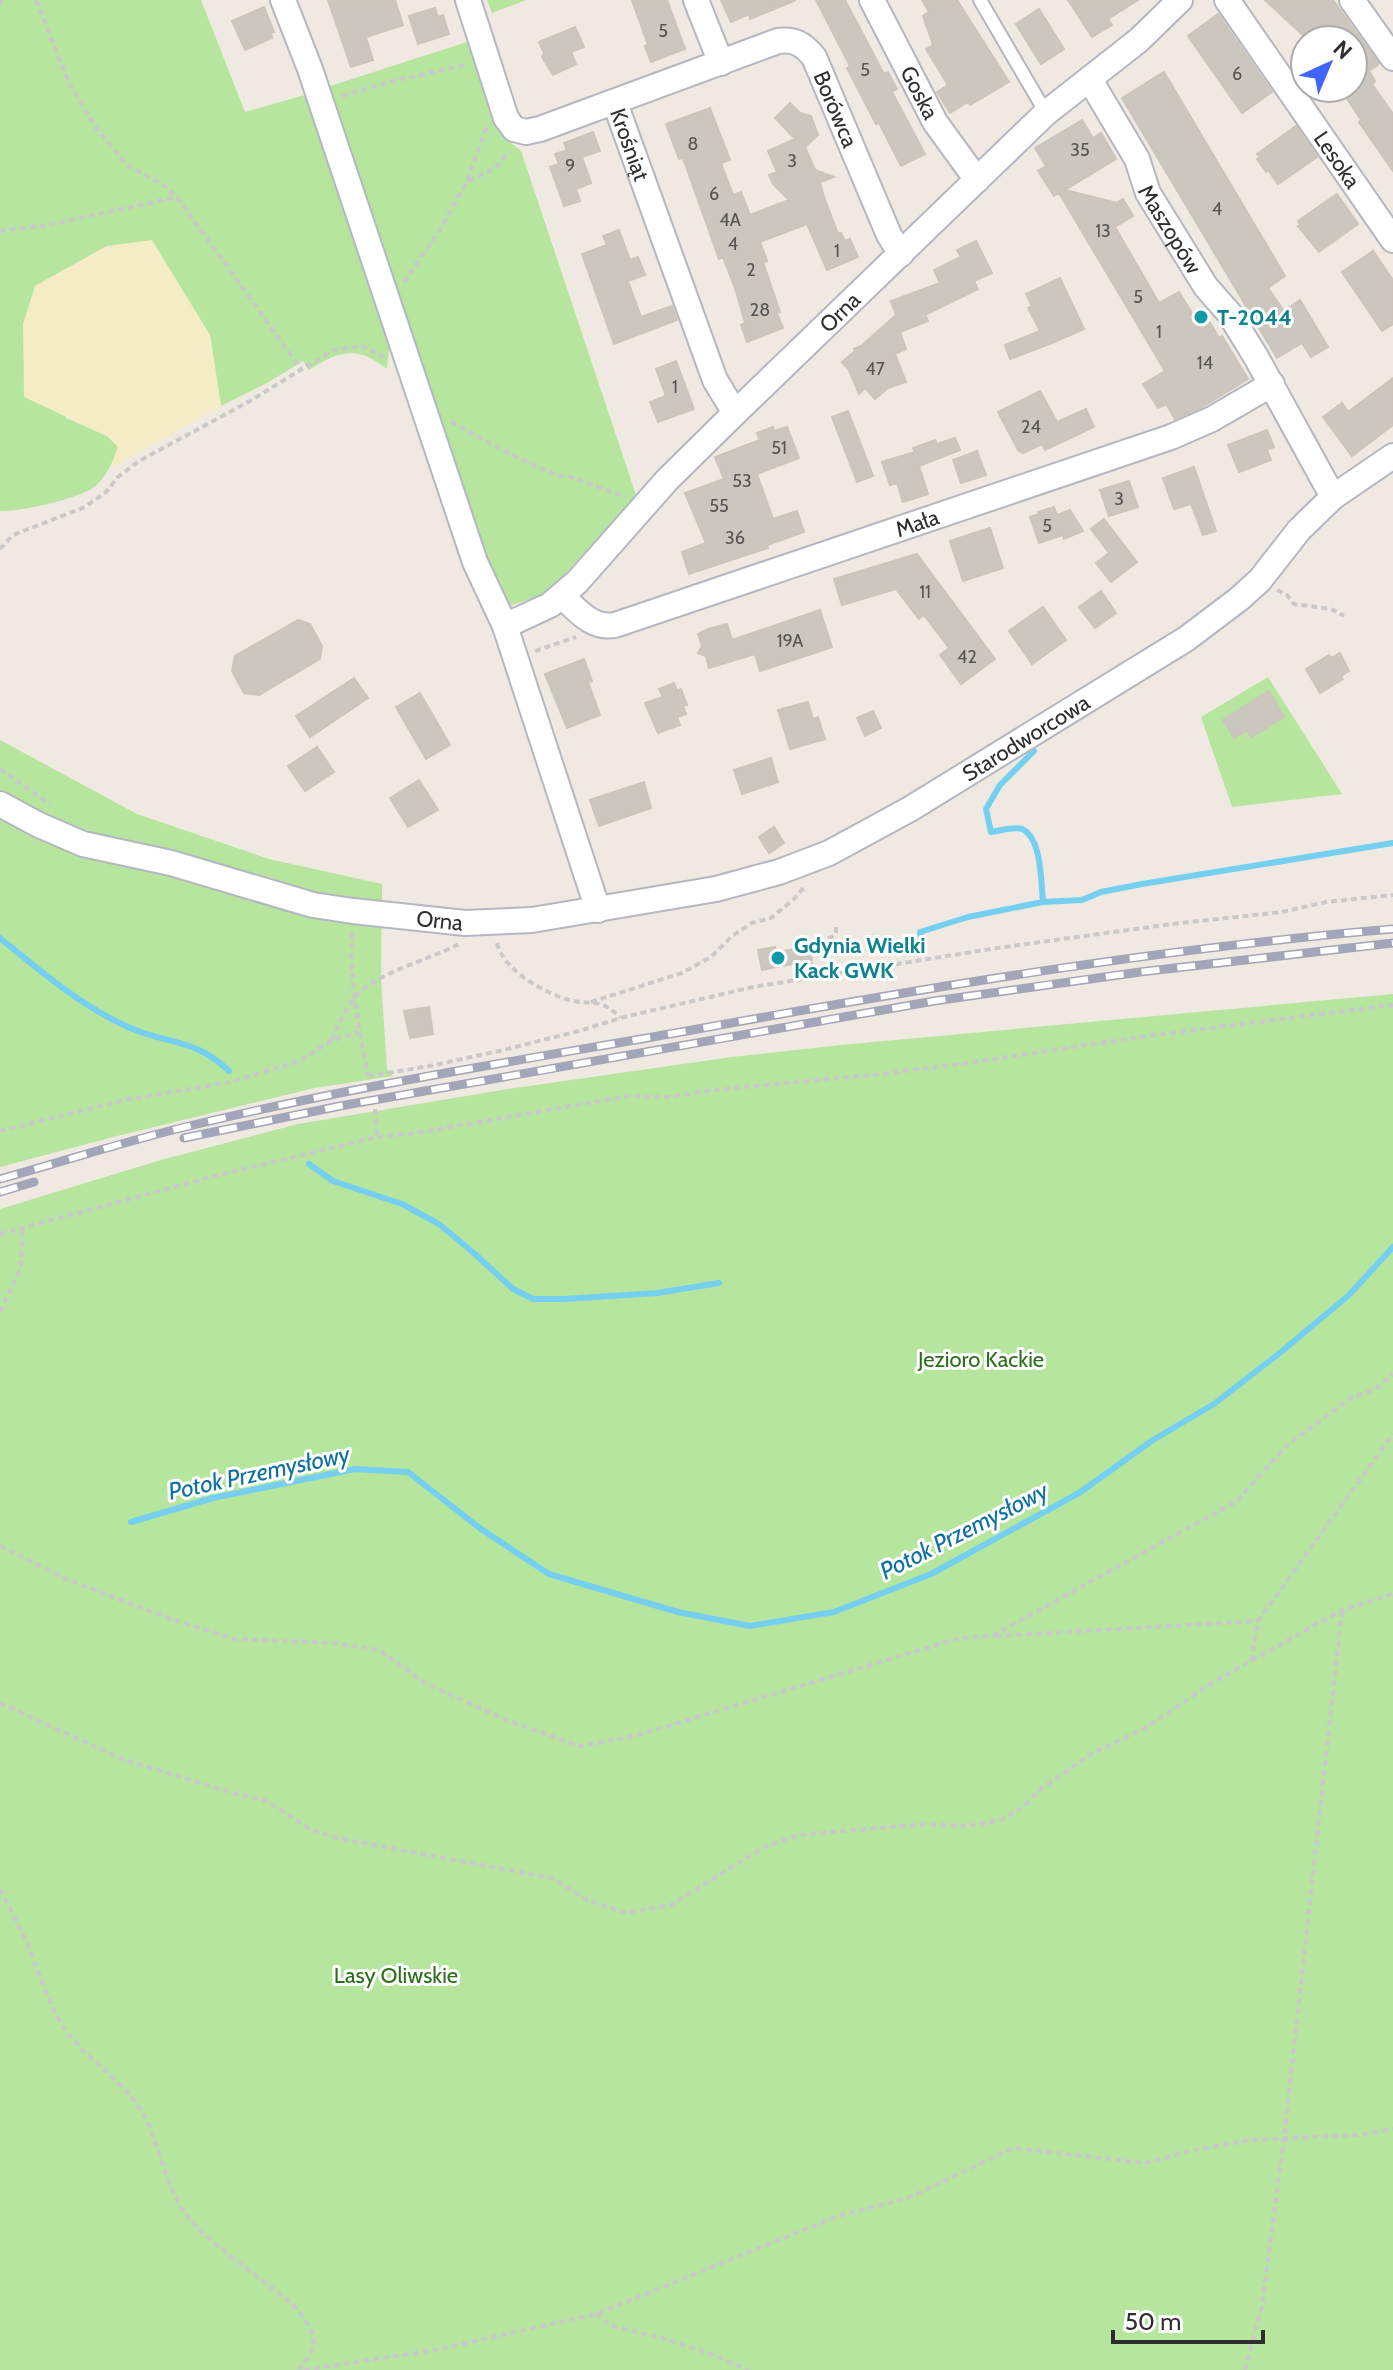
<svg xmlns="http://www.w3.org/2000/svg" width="1393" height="2370" font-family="Cabin,sans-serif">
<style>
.green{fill:#b6e59e}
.sand{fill:#f3ecc5}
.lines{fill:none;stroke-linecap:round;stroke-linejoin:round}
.stream{stroke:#75cff0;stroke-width:6}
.building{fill:#cbc7bf;stroke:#cbc5ba;stroke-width:2}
.lane-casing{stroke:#b4b7c1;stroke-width:16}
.street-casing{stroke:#b4b7c1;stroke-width:28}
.path{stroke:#c9c9c9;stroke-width:4;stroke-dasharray:6 4;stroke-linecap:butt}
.lane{stroke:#fff;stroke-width:12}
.street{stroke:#fff;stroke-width:24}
.rail-casing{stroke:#a3a6b8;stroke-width:9}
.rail{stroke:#fff;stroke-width:6;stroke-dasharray:18;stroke-linecap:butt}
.culture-dot{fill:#0f9aa8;stroke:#fff;stroke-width:3}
.labels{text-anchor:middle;stroke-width:6;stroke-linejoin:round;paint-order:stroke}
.number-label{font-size:18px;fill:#555452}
.street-label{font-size:22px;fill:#2e2e2e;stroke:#fff}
.culture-label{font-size:22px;font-weight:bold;fill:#0d838f;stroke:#fff;text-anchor:start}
.park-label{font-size:22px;fill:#2c6e1b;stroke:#fff}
.water-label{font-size:24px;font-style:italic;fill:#0d6fa3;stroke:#fff}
</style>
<rect width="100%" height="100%" fill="#efe9e1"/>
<path class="green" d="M0,0H201L245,112L308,94L390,340L387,369C358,346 340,350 309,370L303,361L267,383L221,406L210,335L107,246L35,286L66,418L107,436L118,446C113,462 108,473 97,485C83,498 20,512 0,511Z
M487,0H526L492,13Z
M470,41L500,134L521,151L636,495L548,593L509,606L485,555L324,88Z
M1268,677L1342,794L1232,807L1201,717Z
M0,740L137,814L269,859L382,884L381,980L387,1069L393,1076L315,1088L117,1136L0,1167Z
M1393,994V2370H0V1209L161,1160L298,1124L508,1089L732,1057L841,1045Z"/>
<path class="sand" d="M152,240L210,335L221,406L111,468L118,447L107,436L24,397L23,324L35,286L107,246Z"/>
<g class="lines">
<path class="stream" d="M1034,751L1000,785L986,809L991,832C999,831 1015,826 1022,829C1042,838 1041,883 1043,902
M0,938C39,970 81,1006 128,1027C168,1045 193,1037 229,1071
M921,938L920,932L968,917L1043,902L1082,900L1101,892L1142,884L1393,843
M309,1164L333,1181L402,1204L439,1224L476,1255L513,1289L533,1299H564L657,1293L719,1283
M131,1522L213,1498L355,1469L408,1472L481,1529L549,1574L678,1612L750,1626L834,1612L931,1574L1079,1493L1153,1440L1214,1404L1281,1352L1349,1295L1393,1247"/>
</g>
<path class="building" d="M328,0H395L403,25L366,37L373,60L351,67Z
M632,0H667L685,49L651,62L645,46L648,45Z
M721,0H796L750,19L749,14L731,22Z
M816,0H845L884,74L888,72L897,89L892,92L925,154L901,166L879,123L876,124L847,68L850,66Z
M922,0H957L1009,82L970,105L968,102L950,113L937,92L948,85L926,49L933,45L923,16L929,12Z
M1068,0H1138L1108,19L1112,25L1092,37Z
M1265,0H1333L1379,64L1369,71L1375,81L1372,84L1393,114V171L1359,122L1361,120L1340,88H1353V40H1308Z
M264,7L274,32L271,33L272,38L245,50L232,21Z
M435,8L438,17L443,15L449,34L418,44L409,16Z
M1039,9L1064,49L1041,64L1016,24Z
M1218,14L1272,92L1242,113L1188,36Z
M575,27L584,47L571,52L576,64L553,75L542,57L544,53L539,42Z
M1164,72L1285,276L1268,288L1284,311L1300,300L1328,347L1311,357L1302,343L1277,358L1122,98Z
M790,103L800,113L811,116L818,135L805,147L815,170L834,177L820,182L823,194L838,234L841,233L845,241L850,239L858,257L827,270L807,224L760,242L767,261L763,262L780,312L777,313L783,328L747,342L741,325L745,323L736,291L723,257L719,259L683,158L679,159L666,124L710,108L730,160L721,163L733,195L741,192L750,215L789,200L773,184L769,175L777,172L768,151L795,139L775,118Z
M1082,120L1093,138L1101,133L1116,159L1065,190L1117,203L1123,199L1133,216L1115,227L1159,303L1179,292L1194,316L1203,311L1219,338L1222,336L1248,379L1200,408L1175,419L1166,404L1158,408L1143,384L1165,371L1059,193L1054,196L1038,171L1046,166L1035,148Z
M1296,126L1317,157L1278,184L1268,170L1266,172L1257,159L1260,158L1257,154Z
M593,132L600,151L582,157L591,183L576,189L580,201L564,206L550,167L559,164L555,154L567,150L564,143Z
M1337,194L1358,224L1319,252L1298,226L1300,225L1298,221Z
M619,230L630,260L638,257L645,275L628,281L641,317L672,306L677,320L614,344L582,254L607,245L603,236Z
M976,241L992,273L974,281L978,289L925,315L928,321L900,332L906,349L895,354L906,382L888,388L875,399L865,388L859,394L849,370L842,362L855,351L854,349L861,346L896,315L891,301L940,283L934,270L961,257L957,250Z
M1373,251L1393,280V324L1382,331L1342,272Z
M1060,278L1084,329L1052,343L1010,359L1005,345L1040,331L1028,308L1032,306L1026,294Z
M676,361L694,409L658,422L650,402L666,396L656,369Z
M1393,378V425L1352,456L1323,417L1342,403L1348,412Z
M1040,391L1057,422L1086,409L1094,427L1045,450L1042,444L1023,453L1018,450L998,412Z
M848,411L873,476L857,482L832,417Z
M773,427L774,431L787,427L799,458L757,474L773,519L797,511L804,532L767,545L768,548L689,574L682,552L706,543L685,493L724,479L715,457L760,440L757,433Z
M1267,430L1274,447L1267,450L1271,460L1239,472L1228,445Z
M955,438L960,450L919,466L928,494L903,502L897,483L890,485L882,462L915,452L913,448L935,440L937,444Z
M977,451L986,475L961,483L953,460Z
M1194,467L1216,531L1203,535L1191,504L1174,509L1163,478Z
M1129,481L1138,507L1109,516L1100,490Z
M1054,507L1057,515L1070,510L1083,531L1064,539L1063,535L1039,543L1030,517L1039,514L1038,512Z
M1104,519L1137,562L1111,582L1096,563L1109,553L1091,529Z
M990,528L1003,568L963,581L950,541Z
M917,554L995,659L961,684L940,655L949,648L924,615L919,619L896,589L842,605L834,579Z
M1101,591L1116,613L1095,628L1079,607Z
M1043,607L1066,640L1032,664L1009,631Z
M820,610L832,647L760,671L755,654L709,668L706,656L698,653L702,646L698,634L708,629L727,624L732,640Z
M298,620L310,624L322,646L320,659L259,695L244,693L232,671L235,656Z
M1340,653L1349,671L1341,676L1343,679L1320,693L1306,669L1329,655L1331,658Z
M584,659L592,681L588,682L600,715L567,728L545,674Z
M354,678L368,698L310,737L296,716Z
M674,683L677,691L681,689L687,705L683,706L686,714L677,717L680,725L658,733L645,703L663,697L659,689Z
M1269,691L1284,717L1251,737L1247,730L1234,738L1223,720Z
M420,693L450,745L426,759L396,707Z
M808,702L813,719L818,717L825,739L790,749L778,710Z
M873,711L881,728L865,736L857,718Z
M317,747L334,772L305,791L288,766Z
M771,758L778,782L742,794L734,770Z
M419,780L438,810L408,827L390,798Z
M644,782L651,808L599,826L590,800Z
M774,827L784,843L769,853L759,837Z
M775,947L776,952L810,947L812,960L762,970L758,950Z
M429,1007L433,1034L410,1038L404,1011Z"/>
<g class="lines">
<defs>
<path id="lane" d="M980,0L1046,113"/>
<g id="street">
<path d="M283,0L310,69L475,562L505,626L598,910"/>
<path id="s1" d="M468,0L506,118L514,129L526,132L540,129L778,41C795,39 803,44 814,57L889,235L901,254"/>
<path d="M696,0L721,63"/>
<path id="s2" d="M872,0L935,122L977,180"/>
<path id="s3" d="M1227,0L1393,240"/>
<path d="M1352,0L1393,58"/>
<path id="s4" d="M1090,80L1137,159L1148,193L1206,287L1229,313L1256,357L1333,497"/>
<path id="s5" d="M615,103L715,380L735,413"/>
<path id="s6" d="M562,596C578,611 592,629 615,625L1171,437L1212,419L1272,384"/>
<path id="s7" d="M505,626L550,605L577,582L667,480L735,413L1046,113L1139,40L1180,0"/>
<path id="s8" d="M0,804L39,825L83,844L171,863L313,905L353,911L465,923L532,920L716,889L779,872L829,853L910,809L1186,639L1239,599L1260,580L1299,530L1333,497L1393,456"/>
</g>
</defs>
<use href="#lane" class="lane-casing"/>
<use href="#street" class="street-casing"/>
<path class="path" d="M36,0L69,83L96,128L128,166L162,184L177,197L301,369
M0,4L2,0
M342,96L389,82L465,65
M469,181L495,168L509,151
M0,231L48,225L177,197
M404,282L439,231L467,182L487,125
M451,422L518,458L558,476L571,477L626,497
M0,549L13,535L85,507L106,492L118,477L139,461L250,401L333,350L362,346L384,357
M1277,590L1287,595L1294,604L1331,609L1344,616
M535,651L576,637
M0,769L50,804
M352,933C349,980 359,1029 368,1075
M497,943C502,969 544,993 569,1000C592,1006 602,997 620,1018
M819,976C812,967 808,961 810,950L836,934V923
M591,1002L682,973L711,957L732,936L752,923L771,918L793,900L806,885
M331,1040C339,1026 346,1007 356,996C378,972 429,960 459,944
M368,1076L430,1066L499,1051L579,1031L624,1017L753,987L997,948L1172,924L1282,912L1326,902L1393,895
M375,1109L377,1137
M0,1131L125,1100L230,1082L297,1062L331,1041L359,1032
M0,1234L211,1177L377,1137L416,1133L629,1096L669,1097L713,1090L882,1074L960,1064L1154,1035L1393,1005
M0,1312L21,1267L23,1227
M0,1546L66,1579L168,1618L234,1639L333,1643L379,1650L425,1683L508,1721L580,1746L634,1736L960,1638L992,1636L1237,1501L1285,1447L1352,1397L1374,1390L1393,1374
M996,1636L1258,1621
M1251,1661L1258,1621L1393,1434
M0,1703L122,1759L236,1794L267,1801L310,1829L336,1838L552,1878L587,1900L626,1913L671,1905L766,1846L799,1835L925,1824L968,1826L1001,1820L1022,1808L1038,1791L1091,1754L1147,1727L1215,1681L1342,1610L1393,1594
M0,1889C9,1907 19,1925 27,1943C40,1973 48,2006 67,2032C89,2061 123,2080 142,2112C162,2147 164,2191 192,2222C216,2247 245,2267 272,2288C283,2297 295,2305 303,2317C319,2339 316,2350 298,2370
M596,2314L612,2326L666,2339L714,2355L748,2370
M304,2370L435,2350L596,2314L838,2216L908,2198L1013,2148L1145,2163L1190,2151L1250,2140L1357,2135L1393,2129
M1245,2370L1262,2305L1284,2138L1342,1610"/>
<use href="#lane" class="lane"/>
<use href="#street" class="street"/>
<defs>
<path id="rail" d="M184,1138L340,1106L934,1001L1140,972L1393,943
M0,1179C61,1162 123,1142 185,1127C348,1087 516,1061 681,1032C918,989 1154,949 1393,929
M0,1192L34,1182"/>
</defs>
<use href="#rail" class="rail-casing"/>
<use href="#rail" class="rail"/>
</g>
<g class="culture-dot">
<circle cx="1201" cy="317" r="8"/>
<circle cx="778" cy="958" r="8"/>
</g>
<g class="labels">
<g class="number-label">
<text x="663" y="37">5</text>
<text x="865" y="76">5</text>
<text x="1237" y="80">6</text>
<text x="693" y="150">8</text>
<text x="1080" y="156">35</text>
<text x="792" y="167">3</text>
<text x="570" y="172">9</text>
<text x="714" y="200">6</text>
<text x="1217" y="215">4</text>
<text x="730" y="226">4A</text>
<text x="1103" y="237">13</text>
<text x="733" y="250">4</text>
<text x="837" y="257">1</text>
<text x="751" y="276">2</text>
<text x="1138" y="303">5</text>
<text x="760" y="316">28</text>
<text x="1159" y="338">1</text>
<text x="1205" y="369">14</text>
<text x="875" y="375">47</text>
<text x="675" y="393">1</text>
<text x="1031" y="433">24</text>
<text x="779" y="454">51</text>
<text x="742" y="487">53</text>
<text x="1119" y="505">3</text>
<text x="719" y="512">55</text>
<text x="1047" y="532">5</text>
<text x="735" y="544">36</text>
<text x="925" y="598">11</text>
<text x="790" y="647">19A</text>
<text x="967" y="663">42</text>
</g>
<g class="street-label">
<text dy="8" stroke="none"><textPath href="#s2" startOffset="104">Goska</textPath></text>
<text dy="8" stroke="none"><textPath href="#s1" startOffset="516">Borówca</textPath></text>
<text dy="8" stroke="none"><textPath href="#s5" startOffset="44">Krośniąt</textPath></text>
<text dy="8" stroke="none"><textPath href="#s3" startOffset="194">Lesoka</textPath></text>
<text dy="8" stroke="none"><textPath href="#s4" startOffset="170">Maszopów</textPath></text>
<text dy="8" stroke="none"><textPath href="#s7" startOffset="462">Orna</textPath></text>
<text dy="8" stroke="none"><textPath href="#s6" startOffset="382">Mała</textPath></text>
<text dy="8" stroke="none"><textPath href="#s8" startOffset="1084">Starodworcowa</textPath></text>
<text dy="8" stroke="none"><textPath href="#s8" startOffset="458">Orna</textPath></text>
</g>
<g class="culture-label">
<text x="1217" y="325">T-2044</text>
<text x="794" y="953">Gdynia Wielki<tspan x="794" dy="25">Kack GWK</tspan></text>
</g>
<g class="park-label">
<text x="981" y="1367">Jezioro Kackie</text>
<text x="396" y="1983">Lasy Oliwskie</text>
</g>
<g class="water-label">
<text transform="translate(259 1473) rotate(-12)" y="8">Potok Przemysłowy</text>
<text transform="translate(964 1531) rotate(-27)" y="8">Potok Przemysłowy</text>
</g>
</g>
<g transform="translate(1329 64) rotate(44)"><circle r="38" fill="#ffffff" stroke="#ababab" stroke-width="2"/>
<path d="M0-6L14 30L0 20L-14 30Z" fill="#4264fb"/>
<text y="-12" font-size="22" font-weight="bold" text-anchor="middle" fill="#2e2e2e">N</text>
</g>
<path d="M1113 2330v12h150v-12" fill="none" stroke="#2e2e2e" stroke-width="4"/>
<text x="1125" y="2330" font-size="24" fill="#2e2e2e" stroke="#ffffff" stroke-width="6" paint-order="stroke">50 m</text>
</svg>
